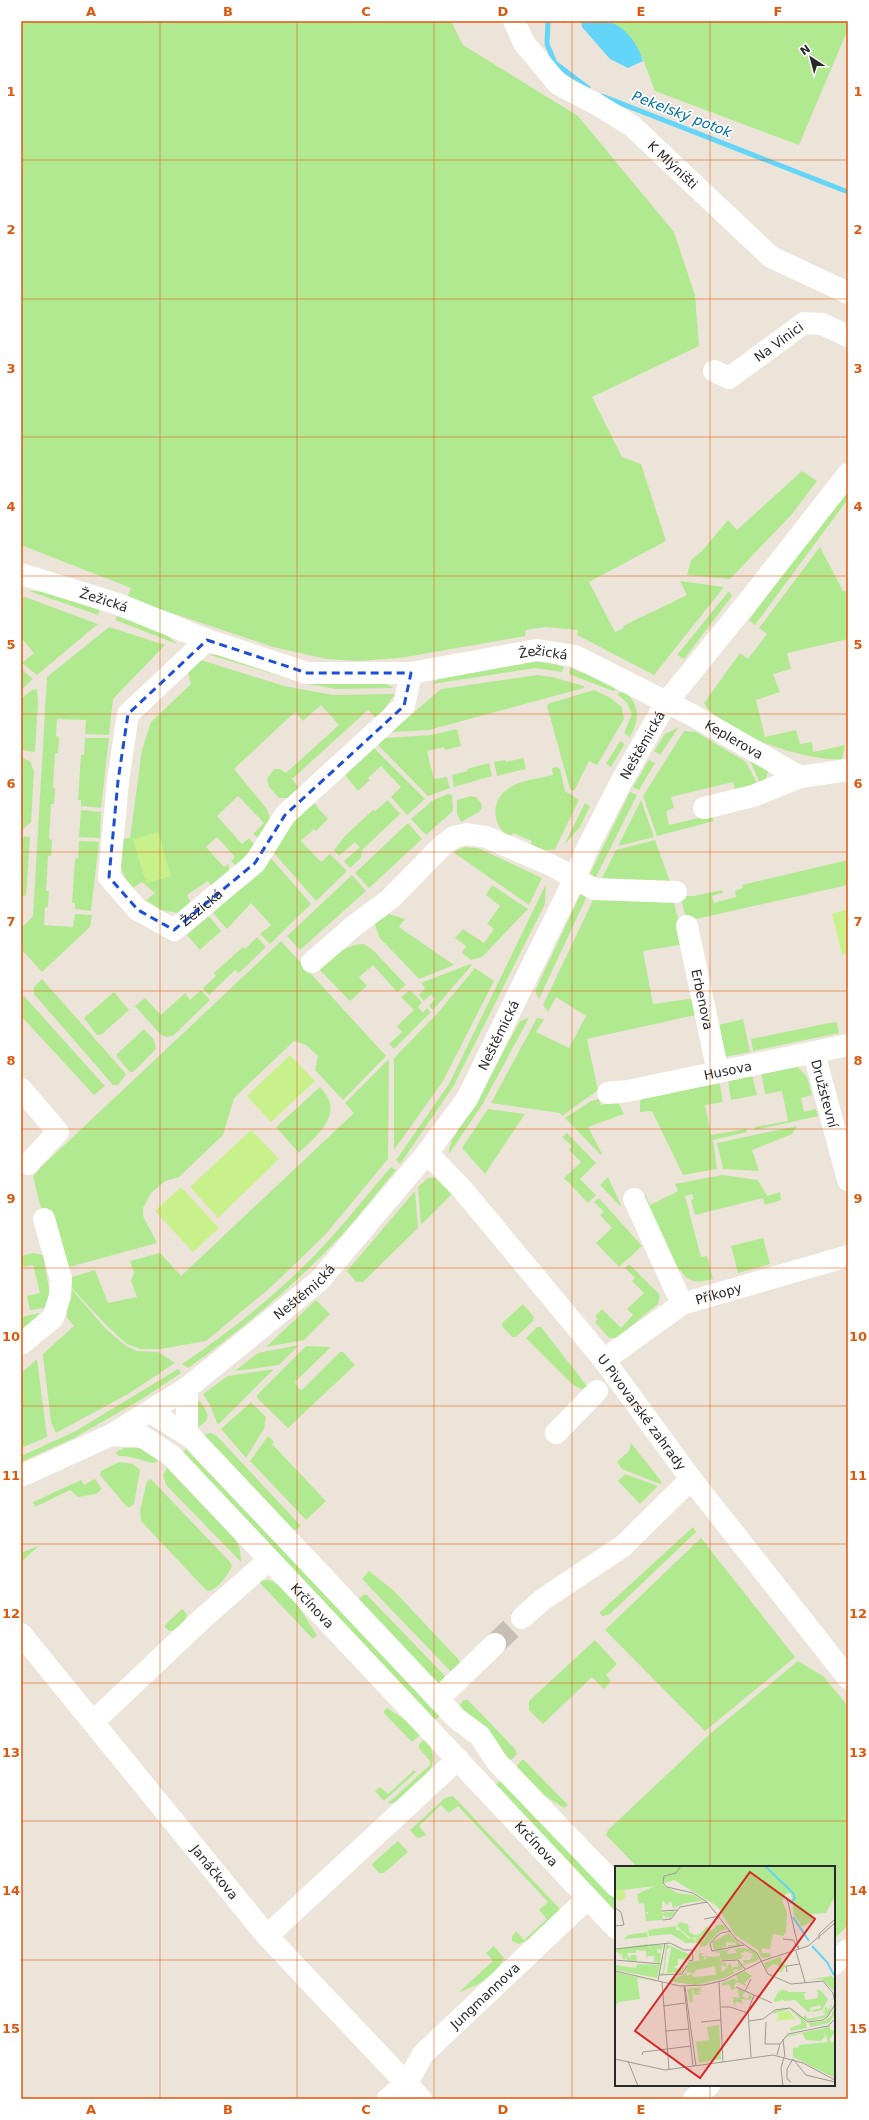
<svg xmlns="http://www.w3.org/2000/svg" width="869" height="2120" font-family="'DejaVu Sans',sans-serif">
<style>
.green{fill:#b1e990}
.pitch{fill:#c8f18b}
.water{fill:#62d5f9}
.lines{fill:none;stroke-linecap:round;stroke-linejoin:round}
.stream{stroke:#62d5f9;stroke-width:5}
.minor-tunnel{stroke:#c6bfb6;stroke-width:22;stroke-dasharray:22 11;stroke-linecap:butt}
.minor{stroke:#fff;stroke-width:22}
.marked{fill:none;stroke:#1d4ed8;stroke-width:3;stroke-dasharray:8 5;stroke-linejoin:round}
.grid{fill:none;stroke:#de570d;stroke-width:1;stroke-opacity:0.55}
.labels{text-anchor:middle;stroke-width:3.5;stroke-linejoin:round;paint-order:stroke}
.street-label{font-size:13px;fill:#292929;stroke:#fff}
.water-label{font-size:14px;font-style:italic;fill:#0171a5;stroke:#fff}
.inset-river{fill:none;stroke:#62d5f9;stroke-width:2}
.inset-road{fill:none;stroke:#9f9993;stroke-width:1}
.view{fill:#d62828;fill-opacity:0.15;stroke:#d62828;stroke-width:2}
.inset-edge{fill:none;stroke:#292929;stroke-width:2}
.neatline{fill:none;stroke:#de570d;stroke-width:1.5}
.grid-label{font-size:13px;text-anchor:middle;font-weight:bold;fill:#de570d}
</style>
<rect width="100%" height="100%" fill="#ede4d9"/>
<path class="green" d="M21,21H451L463,45L578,116L674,232L695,295L699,346L592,397L622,457L641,464L666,541L589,582L615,632L624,628L623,626L687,595L680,581L724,587L654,675L577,635L578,630L545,627L526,630L525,636L400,658L357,661L327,659L273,647L127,598L131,588L21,545Z
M605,21H848V29L799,145L655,91C643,61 639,33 605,21Z
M802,471L817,481L792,514L730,579L687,575L691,560L702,551L728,520L737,530Z
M848,487V499L755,625L749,620Z
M820,547L843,591H848V639L787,653L791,669L773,674L780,692L756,700L765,737L796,730L800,744L812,742L813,752L845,745L842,759C809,762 720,734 704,703L740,653L748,659L767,634L759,628Z
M29,591H45L100,610L98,615Z
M729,591L732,596L684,659L677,655Z
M25,597L98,624L37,675L22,663L34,653L21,638V599Z
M117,616C138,623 162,627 177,644L115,620Z
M109,627L165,645L113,699L109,735L85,734L86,720L57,719L56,736L59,737L58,753H55L53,788H55L54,804H51L49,839L52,840L51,856H48L46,891H49L48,907L45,908L44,925L73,927L75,914L92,915L90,927L42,972L21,949V929L33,916L47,677Z
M229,654L382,682L394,688L336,689L307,684L210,655Z
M201,660L284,686L333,695L395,694L377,719L368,710L292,779L299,788L288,798H279L269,787L267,779L274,769H280L286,773L339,725L321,705L303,721L295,712L234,769L267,809L270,818L258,838L253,834L264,823L238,796L217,816L242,844L249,838L254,844L237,867L231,861L235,857L217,837L206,847L224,867L228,864L230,872L212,887L208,881L187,895L191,904L178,913L161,910L146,900L155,893L142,882L133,888C118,871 119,861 119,839L130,838L142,750L151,722L191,684L188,672Z
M528,662H547L564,667L562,672L535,668L432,684L438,679Z
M570,668L617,686L620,688L613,691L569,674Z
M21,669L33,679L21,690Z
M537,675L552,677L584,686V688L429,730L391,732L441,689Z
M37,689L38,703L35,752L21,750V699L32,690Z
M594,690L609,697L622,707L624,719L597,765L589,761L574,791L570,789L547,706L550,703Z
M624,691C640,705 640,719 630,737L624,733L632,714L627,703L617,694Z
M679,727L660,755L654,751L665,734Z
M457,729L461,746L445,750L444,747L427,751L434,779L447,777L450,788L428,796L378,745L385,738L431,735Z
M684,731L696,732L746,762L757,783L736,793L733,782L671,797L674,808L666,811L669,825L711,815L714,821L657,836L643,796Z
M85,738H109L101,808L81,806V800H78L81,755H84Z
M620,741L625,744L611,767L606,764Z
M374,748L425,799L407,815L391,797L401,787L381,766L368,778L370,780L358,791L345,775Z
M21,758L30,761L34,771L31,822L21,831Z
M523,758L526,769L497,776L494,762L505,760L506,762Z
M649,760L655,763L639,790L633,787Z
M750,760L766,768L768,772L765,781L760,784Z
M489,763L492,776L454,787L452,775L468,771L467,769Z
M557,767L560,769L565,791L579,800L555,849L542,851L529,848L532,841L513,833L509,838C491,823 489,797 514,785C525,780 540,778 553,775L552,768Z
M630,792L637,795L593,883L587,880Z
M448,794L452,795L453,811L426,835L411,819L432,801Z
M471,796L476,797L481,803L482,808L479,812L461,822L457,814V800Z
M388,800L400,814L362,850L361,858L350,868L344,861L360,847L355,842L339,856L334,850L345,836L373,810L375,811Z
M641,800L654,837L618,846Z
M313,802L328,819L316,831L314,829L301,841L321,862L330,854L347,871L316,901L273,852L292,822Z
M585,803L590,806L580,827L564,845Z
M81,810L101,812L100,838L79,837Z
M408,823L422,839L369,888L355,873Z
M25,836L30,837L26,896L21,895V840Z
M655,840L672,887L599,884L616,850Z
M79,841L99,842L91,911L75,909V903H72L75,859L78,858Z
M465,847L478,848L542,878L529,905L453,852Z
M270,857L311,904L270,944L260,934L271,925L251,903L227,929L213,913L268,862Z
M848,860V885L687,921L681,899L683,896H694L722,890L723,893L712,896L714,903L736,897L735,891L743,888L742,885Z
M352,875L366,891L300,950L287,936Z
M546,884L545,904L453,1087L400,1164L396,1160L449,1084Z
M492,885L528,909L482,957L471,960L462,953L466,946L455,938L463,929L484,943L494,929L487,924L500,906L486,895Z
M581,893L588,894L539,999L535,991Z
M596,894L672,896L685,944L643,951L653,1004L696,998L700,1014L587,1039L598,1090L562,1116L560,1113L491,1103L537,1018L544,1019L536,1032L569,1048L586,1016L556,997L548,1012L543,1005Z
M389,914L405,919L399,927L454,965L419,979L379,937L375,924Z
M209,916L221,931L200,950L187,935Z
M257,937L266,947L239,973L235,970L209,995L203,988L216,976L214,973L243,947L245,949Z
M281,941L386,1056L343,1100L315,1070L318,1056L306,1045L294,1041L234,1098L223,1135L179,1177L165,1181L151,1193L143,1208V1216L157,1243L69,1267L64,1263L52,1210L42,1212L33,1177L41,1167Z
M364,944L373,950L406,985L397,992L373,965L359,977L367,986L350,1001L319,969C333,958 346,944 364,944Z
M470,964L472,965L433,1010L429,1006L435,999L431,994L424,1001L419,995L425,988L421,983Z
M475,968L494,981L443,1081L394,1150V1058L436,1015Z
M42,979L126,1074L118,1085H113L34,994V987Z
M201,990L210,1000L174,1035L166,1037L161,1035L135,1006L145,998L161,1015L185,993L190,1000Z
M410,990L422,1002L418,1007L423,1013L427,1008L431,1012L394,1049L389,1044L402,1032L397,1026L414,1010L401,997Z
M114,992L129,1010L102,1034L97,1035L84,1018Z
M24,996L105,1086L94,1095L21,1016V999Z
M529,1018L482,1105L449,1154V1149L452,1140L477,1101L520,1021Z
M743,1019L750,1052L724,1057L715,1026Z
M834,1022L837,1023L839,1033L753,1051L751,1039Z
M144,1029L154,1040L156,1049L133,1072H130L117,1057V1054Z
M389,1059L388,1159L325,1235L270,1288L206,1341L160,1349H140L127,1344L108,1327L68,1284L72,1277L95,1270L108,1303L137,1297L131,1281L134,1273L130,1261L160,1253L181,1276L354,1113L345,1103Z
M795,1064L807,1077L812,1095L801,1098L804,1112L816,1109L818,1116L755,1130V1127L788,1121L782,1091L765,1094L761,1071Z
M752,1075L757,1095L731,1100L728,1081Z
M719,1080L723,1102L705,1105L711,1135L746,1129L747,1132L713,1140L717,1169L683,1175L652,1111L640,1112V1101L648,1094Z
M320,1087C346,1114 318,1134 299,1153L276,1127Z
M599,1099L601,1105L614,1102L619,1104L624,1114L588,1127L602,1154L601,1155L565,1118L591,1101Z
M488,1109L525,1114L485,1174L462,1148Z
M797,1126L792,1134L752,1150L759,1171L723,1169L717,1143Z
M567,1133L596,1163L580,1179L596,1195L588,1203L564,1178L581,1162L569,1150L572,1146L562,1137Z
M391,1167L396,1170C375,1194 356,1221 333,1244C289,1290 240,1331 188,1368L182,1364C235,1328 285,1288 328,1241C350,1217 370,1191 391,1167Z
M722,1175L758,1180L767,1196L780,1192L781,1200L765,1205L763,1198L695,1215L691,1200L694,1199L692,1194L685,1196L701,1257L707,1256L713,1279C698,1283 690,1284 680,1270L675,1273L641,1199L645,1194L650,1205L678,1191L675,1184Z
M437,1177L453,1193L421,1225L418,1187L428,1178Z
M608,1177L621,1205L620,1206L600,1185Z
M415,1191L418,1228L363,1282H356L347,1271Z
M599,1198L642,1246L619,1267L596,1243L612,1228L600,1215L604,1212L594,1202Z
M763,1238L770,1264L738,1273L731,1246Z
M33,1253L43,1255L50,1294L45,1308L30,1310L27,1296L40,1293L33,1265L21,1267V1256Z
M629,1264L660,1295L658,1304L616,1338H609L595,1322L598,1319L595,1316L602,1309L621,1328L633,1315L627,1309L644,1293L632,1281L635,1278L625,1268Z
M68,1285L106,1329L126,1346L137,1351L158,1352L175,1363L128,1394L56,1433L51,1422L43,1354L74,1326L67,1318Z
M316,1300L330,1314L304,1340L266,1347Z
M523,1304L534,1317L533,1321L516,1337H512L503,1327L502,1323Z
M40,1313L21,1332V1317Z
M537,1327H541L587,1386L586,1391L573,1385L526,1338Z
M299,1345L279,1365L235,1371L258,1353Z
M306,1346L331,1347L295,1382L299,1389L302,1390L340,1352H343L355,1365L288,1428L257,1398V1395Z
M37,1359L47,1437L21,1448V1373Z
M178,1369L181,1373L142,1399L74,1438L21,1462V1456L74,1432Z
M274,1369L219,1424L217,1423L210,1405L203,1394L228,1376Z
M199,1400C209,1413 213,1420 196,1428L195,1410Z
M251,1402L266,1417L264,1429L246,1458L221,1429Z
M210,1433L216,1435L301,1526L295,1530H289L201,1436Z
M268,1436L274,1442L272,1444L326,1501L306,1520L250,1461Z
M631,1443L662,1482L660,1484L622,1469L617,1462L629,1451Z
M136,1447L148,1451L159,1460L154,1463C142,1461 130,1455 118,1456L116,1452L124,1448Z
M186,1449L440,1715L434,1721L180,1455Z
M119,1462L133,1464L140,1470L134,1504L130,1507H127L100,1475L101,1471Z
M167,1468L236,1540L240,1550L241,1562L166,1485L163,1475Z
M625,1474L658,1486L640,1504L618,1481Z
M95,1479L102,1489L96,1494L78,1497L70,1490L35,1507L33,1502L81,1480L84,1485Z
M151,1479L230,1562L232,1566C228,1575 217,1591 207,1591L141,1521L140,1510L147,1481Z
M693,1527L696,1532L610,1614L603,1616L599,1613Z
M701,1538L795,1657L705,1731L605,1630Z
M40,1545L21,1562V1553Z
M369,1571L394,1591L459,1660L461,1664L454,1675L362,1579Z
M269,1580C291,1587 304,1617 317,1635L313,1639L258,1581Z
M363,1595H367L449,1680L441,1685L435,1683L357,1601Z
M182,1609L187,1614C185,1624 179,1630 169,1631L164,1626Z
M595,1640L617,1664L606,1675L611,1681L604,1689L592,1677L543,1724L529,1710V1701Z
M798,1661L823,1676L848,1706V1925L834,1939V1867H637L606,1835L608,1830L711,1733Z
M464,1700H468L516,1750L517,1754L510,1761L458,1707Z
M387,1708L413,1725L421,1734L412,1742L383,1712Z
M426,1738C431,1747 435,1754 432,1765C429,1777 401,1806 388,1803L430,1765V1761L419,1748V1744Z
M522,1760H524L568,1805L564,1808L539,1792L516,1767Z
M414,1770L416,1772L384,1801L375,1791L380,1787L388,1794Z
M502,1780L616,1900V1912L495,1785Z
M453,1796L559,1908V1910L528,1940L519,1944L512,1941V1937L516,1931L524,1940L547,1919L539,1910L548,1902L458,1806L449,1813L441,1805L419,1826L426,1835L419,1838L416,1837L410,1830L445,1798Z
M398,1841L408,1852L384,1873H379L372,1865L374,1862Z
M494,1946L504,1958C501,1961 501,1965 498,1968C485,1982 475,1986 458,1993L493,1961L486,1953Z"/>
<path class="pitch" d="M158,832L171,876L146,883L133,839Z
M848,909V953L842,955L832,914Z
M290,1055L315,1081L271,1122L247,1096Z
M251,1130L279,1159L218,1218L190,1187Z
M181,1187L219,1228L193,1252L155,1211Z"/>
<path class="water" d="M581,21C589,21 598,20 606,21C625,25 638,44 643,61L628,68L610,59L582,27Z"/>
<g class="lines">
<path class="stream" d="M548,21L547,44L555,63L588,88
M602,96L848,192"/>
<path class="minor-tunnel" d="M495,1644L522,1618"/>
<g class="minor">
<path id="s1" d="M514,21L524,43L558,84L598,105L632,126L771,257L848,293"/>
<path id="s2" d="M714,371L729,378L804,323L822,324L848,336"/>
<path id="s3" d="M21,574L118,604L207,640L307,673H411L537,650L575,656L692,715L800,777L848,770"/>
<path id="s4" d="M207,640L128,714L118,781L109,877L138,910L174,930L255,863L285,815L404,706L411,673"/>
<path d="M704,808L753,796L800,777"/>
<path id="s5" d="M687,926L718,1072"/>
<path d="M312,962L355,925L390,899L441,847L454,837L467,834L486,837L551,865L594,889L676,892"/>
<path id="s6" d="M814,1053L848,1180"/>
<path d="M21,1089L58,1132L28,1164"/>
<path id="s7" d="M608,1093L628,1091L848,1045"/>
<path id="s8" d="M427,1153L462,1189L604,1360L691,1479L848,1678"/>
<path d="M634,1199L682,1304"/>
<path d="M21,1344L53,1318L60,1296L61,1279L44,1219"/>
<path id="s9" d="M604,1360L682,1304L848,1256"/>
<path d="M187,1388V1434"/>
<path d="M150,1412L192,1438L456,1718L480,1736L497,1762L616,1886"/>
<path d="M556,1433L597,1391"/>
<path id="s10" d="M111,1435L143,1437L172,1456L616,1928"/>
<path id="s11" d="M21,1476L111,1435L187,1388L319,1281L427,1153L467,1099L575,878L586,851L621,782L666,703L755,593L848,474"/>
<path d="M522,1618L542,1600L623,1546L691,1479"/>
<path id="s12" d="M21,1634L267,1936L421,2099"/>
<path d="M438,1699L495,1644"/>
<path d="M93,1722L202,1619L269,1560"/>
<path d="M267,1936L458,1759"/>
<path d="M834,1964L848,1950"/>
<path id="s13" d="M388,2099L407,2083L423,2054L588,1898"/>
<path d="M694,2099L709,2085"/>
</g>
</g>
<path class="marked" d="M207,640L307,673H411L404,706L285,815L255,863L174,930L138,910L109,877L118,781L128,714Z"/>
<path class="grid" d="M160,21V2099M297,21V2099M434,21V2099M572,21V2099M710,21V1867M21,160H848M21,299H848M21,437H848M21,576H848M21,714H848M21,852H848M21,991H848M21,1129H848M21,1268H848M21,1406H848M21,1544H848M21,1683H848M21,1821H848M21,1960H616M834,1960H848M710,2085V2099"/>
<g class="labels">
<g class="street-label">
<text dy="5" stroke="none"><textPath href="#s1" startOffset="219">K Mlýništi</textPath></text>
<text dy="5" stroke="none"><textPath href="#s2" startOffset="78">Na Vinici</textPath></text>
<text dy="5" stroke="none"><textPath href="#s3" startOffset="87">Žežická</textPath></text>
<text dy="5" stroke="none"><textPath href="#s3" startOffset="541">Žežická</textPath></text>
<text dy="5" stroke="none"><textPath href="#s3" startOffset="753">Keplerova</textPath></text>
<text dy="5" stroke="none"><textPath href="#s11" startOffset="988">Neštěmická</textPath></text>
<text dy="5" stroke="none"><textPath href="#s4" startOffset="393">Žežická</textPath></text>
<text dy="5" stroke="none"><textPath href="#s5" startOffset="75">Erbenova</textPath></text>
<text dy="5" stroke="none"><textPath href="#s11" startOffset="664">Neštěmická</textPath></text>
<text dy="5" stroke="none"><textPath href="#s7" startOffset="122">Husova</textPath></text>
<text dy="5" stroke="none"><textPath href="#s6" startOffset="42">Družstevní</textPath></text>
<text dy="5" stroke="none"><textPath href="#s11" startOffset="340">Neštěmická</textPath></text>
<text dy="5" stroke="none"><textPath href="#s9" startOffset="134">Příkopy</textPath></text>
<text dy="5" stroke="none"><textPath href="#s8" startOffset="337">U Pivovarské zahrady</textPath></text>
<text dy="5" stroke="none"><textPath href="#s10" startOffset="272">Krčínova</textPath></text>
<text dy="5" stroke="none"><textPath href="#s10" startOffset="599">Krčínova</textPath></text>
<text dy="5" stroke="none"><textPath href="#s12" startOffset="307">Janáčkova</textPath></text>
<text dy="5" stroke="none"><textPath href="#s13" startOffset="143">Jungmannova</textPath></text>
</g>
<g class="water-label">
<text transform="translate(682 114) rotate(21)" y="5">Pekelský potok</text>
</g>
</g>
<g transform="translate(615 1866)">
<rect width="220" height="220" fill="#ede4d9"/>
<path d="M0,0H220V30L211,47L197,48L198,54L187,61L179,49L176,28L172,27L167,35L172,46L171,66L168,70L158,68L155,83L147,82V87H154L157,91L147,92L142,83L120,69L102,40L59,14L47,18L62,27L79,29L88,35L71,37L58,42L56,35L52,39L47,34V47L59,45L60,47L54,53V50L51,52L48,49V54L31,55L30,47L33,48V46L30,47L29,37L24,38L22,28L40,20L0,25ZM65,56L73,58L74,66L80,69L85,68L92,60L96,65L88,75L81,77L80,72L90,70L75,72L62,60ZM102,59H109L112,63L105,65L91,80L85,81V77ZM61,60V64H65L74,73L78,72L81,77H71L56,68L34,70L33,64ZM32,66L33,71L9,73L13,69ZM114,67L127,80L113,82V79H121V77L111,76V82L107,79L108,83L99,84L97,76ZM33,78L40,91L41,96L39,97V90H33L32,94L31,85L21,84V87H12L15,93L16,89H21L22,95H12L11,89L10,94H8L6,86V89L1,86L0,93V85L3,83ZM34,78L48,79L46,86L45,83H42L43,87H46L45,97H42ZM51,78L76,89L74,94L63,93V99L59,101L68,105L66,100L69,102L68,106L46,108L45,107H48ZM56,81L52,107L49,108L52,83ZM130,81L140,85L144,94L129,99L128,94H135L138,88L130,85L125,88L132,92L126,90L127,93L106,94L105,91L107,107L111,102L110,99L107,100L106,96L111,97L112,103L115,96L119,107L125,103L118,104V101H123V95L128,101L127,103L110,112L80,119L53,115L68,109L71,106L72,110L76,108L79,111L101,109L100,100L81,104L79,108L71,105L73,96L87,94H84V82L85,87H90L86,89L90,91L88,94L92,93L90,89L95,91L105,90V87L98,86L112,84L115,83L112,86L113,88L122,87L119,83L124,82H130L139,86ZM177,87L166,91V96L171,99L167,106H163L164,100L158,98L152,103L157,109L151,102L149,97ZM22,98L45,99L42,112L0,104V99L21,102ZM130,105L137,110L129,117L132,120L122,116L119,120L121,123H118L117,125L114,118L107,120V117L120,112L121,115L123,114L121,109ZM0,106L44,116L22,112L25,133L4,136L0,140ZM217,110L220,113V126L207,113L191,114ZM88,121L84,123L87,125L82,126L87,128L79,129L78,124H77L78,136L75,137L72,123ZM165,122L164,127L167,123L174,126H192L189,128L190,134L203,132V126L200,125L205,124L213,133L207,144L198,146V144L206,142L205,139L194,142L197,145L193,146L180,134L169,135L167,133L165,135L158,136ZM123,123L130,126L127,130L130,132L133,133L134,128L137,131L135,134L126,133L128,138L121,135L119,141L118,131L124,132ZM218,136L214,148L209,152L193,155L188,151L194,147L191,149L192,153L211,149L207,145H211L209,143L211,140L213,144ZM220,139L219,150L214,157L195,161L194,157L209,155L216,150ZM169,143H176L178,144L191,156L192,162L183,163L192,162L176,165L175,162L186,158V154L175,143L158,148L159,145ZM104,159L106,193L84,197L81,176L94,174L92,161ZM215,159V163L220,166L214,174L217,177L220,173V212L178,191V182L184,181V179L213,176L209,165L210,171L205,175L191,174L187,167L170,172L174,169L206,163L209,165L207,163Z" fill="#b1e990" fill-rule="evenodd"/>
<path d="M-0.5 29a5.5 5.5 0 1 1 11 0a5.5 5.5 0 1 1-11 0ZM174,145L181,153L157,155L163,153V147Z" fill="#c8f18b"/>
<path class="inset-river" d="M150,0L178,27L180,32L175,37M178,51L194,75M197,80L212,96L219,109"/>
<path class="inset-road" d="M66,0L61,7L49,10L48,17L52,21L78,27L92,36L121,73L142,87L153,108L176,118L208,115L218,127L220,138L213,150L208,154L193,156L175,142L160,144L148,153L134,155M172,32L184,84M0,42L6,46L9,59L1,60M47,45L62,44M89,53L105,50M48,54L56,53L65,41L92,36M116,65L106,67L101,71L95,78L97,85L129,79M168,73L178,74L183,82M204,73V68L219,54M0,83L55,77L69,84H77L78,94L74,95M181,85L190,116M0,94L46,98M106,95L123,94L130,103M0,105L65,120L89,119L110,114L147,95L193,80L220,57M172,106L171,100L185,98M44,109L67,108L72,100M43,115L50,77M47,116L54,203M104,116L108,196M69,120L78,200M70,121L81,200M121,121L157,137M130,125L136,113M48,140L70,137M106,141H115L133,147M86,156L106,154M151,156L150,178H165M50,165L74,163M168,173L170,191M27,189L28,186L76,180M162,189L165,178L173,168L213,160L220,153M136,191L133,145L139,129M0,193L50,204L158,189L188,197L220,214M178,193L191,209L220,216M13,195L23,220M176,216L172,213V203L178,193M168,220L166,202L169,191"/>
<path class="view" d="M135,6L200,53L85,212L20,165Z"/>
<rect width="220" height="220" class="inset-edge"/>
</g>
<rect width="869" height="2120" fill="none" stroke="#ffffff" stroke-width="44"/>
<g transform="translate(811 58) rotate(324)" stroke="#ffffff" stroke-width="3" paint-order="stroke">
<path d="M0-3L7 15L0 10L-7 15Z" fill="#292929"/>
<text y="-6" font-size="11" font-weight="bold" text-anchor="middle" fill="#292929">N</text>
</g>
<rect x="22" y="22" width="825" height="2076" class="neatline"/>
<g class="grid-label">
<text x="91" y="16">A</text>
<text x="228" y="16">B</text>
<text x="366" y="16">C</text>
<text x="503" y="16">D</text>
<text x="641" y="16">E</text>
<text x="778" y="16">F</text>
<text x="11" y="96">1</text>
<text x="858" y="96">1</text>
<text x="11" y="234">2</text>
<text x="858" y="234">2</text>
<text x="11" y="373">3</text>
<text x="858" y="373">3</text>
<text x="11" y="511">4</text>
<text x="858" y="511">4</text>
<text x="11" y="649">5</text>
<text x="858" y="649">5</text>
<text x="11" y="788">6</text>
<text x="858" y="788">6</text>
<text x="11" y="926">7</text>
<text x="858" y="926">7</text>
<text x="11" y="1065">8</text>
<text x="858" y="1065">8</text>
<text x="11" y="1203">9</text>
<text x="858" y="1203">9</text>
<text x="11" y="1341">10</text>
<text x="858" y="1341">10</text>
<text x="11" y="1480">11</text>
<text x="858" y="1480">11</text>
<text x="11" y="1618">12</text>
<text x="858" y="1618">12</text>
<text x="11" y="1757">13</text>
<text x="858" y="1757">13</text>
<text x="11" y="1895">14</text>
<text x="858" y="1895">14</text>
<text x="11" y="2033">15</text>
<text x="858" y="2033">15</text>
<text x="91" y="2114">A</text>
<text x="228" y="2114">B</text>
<text x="366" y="2114">C</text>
<text x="503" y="2114">D</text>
<text x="641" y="2114">E</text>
<text x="778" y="2114">F</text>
</g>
</svg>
